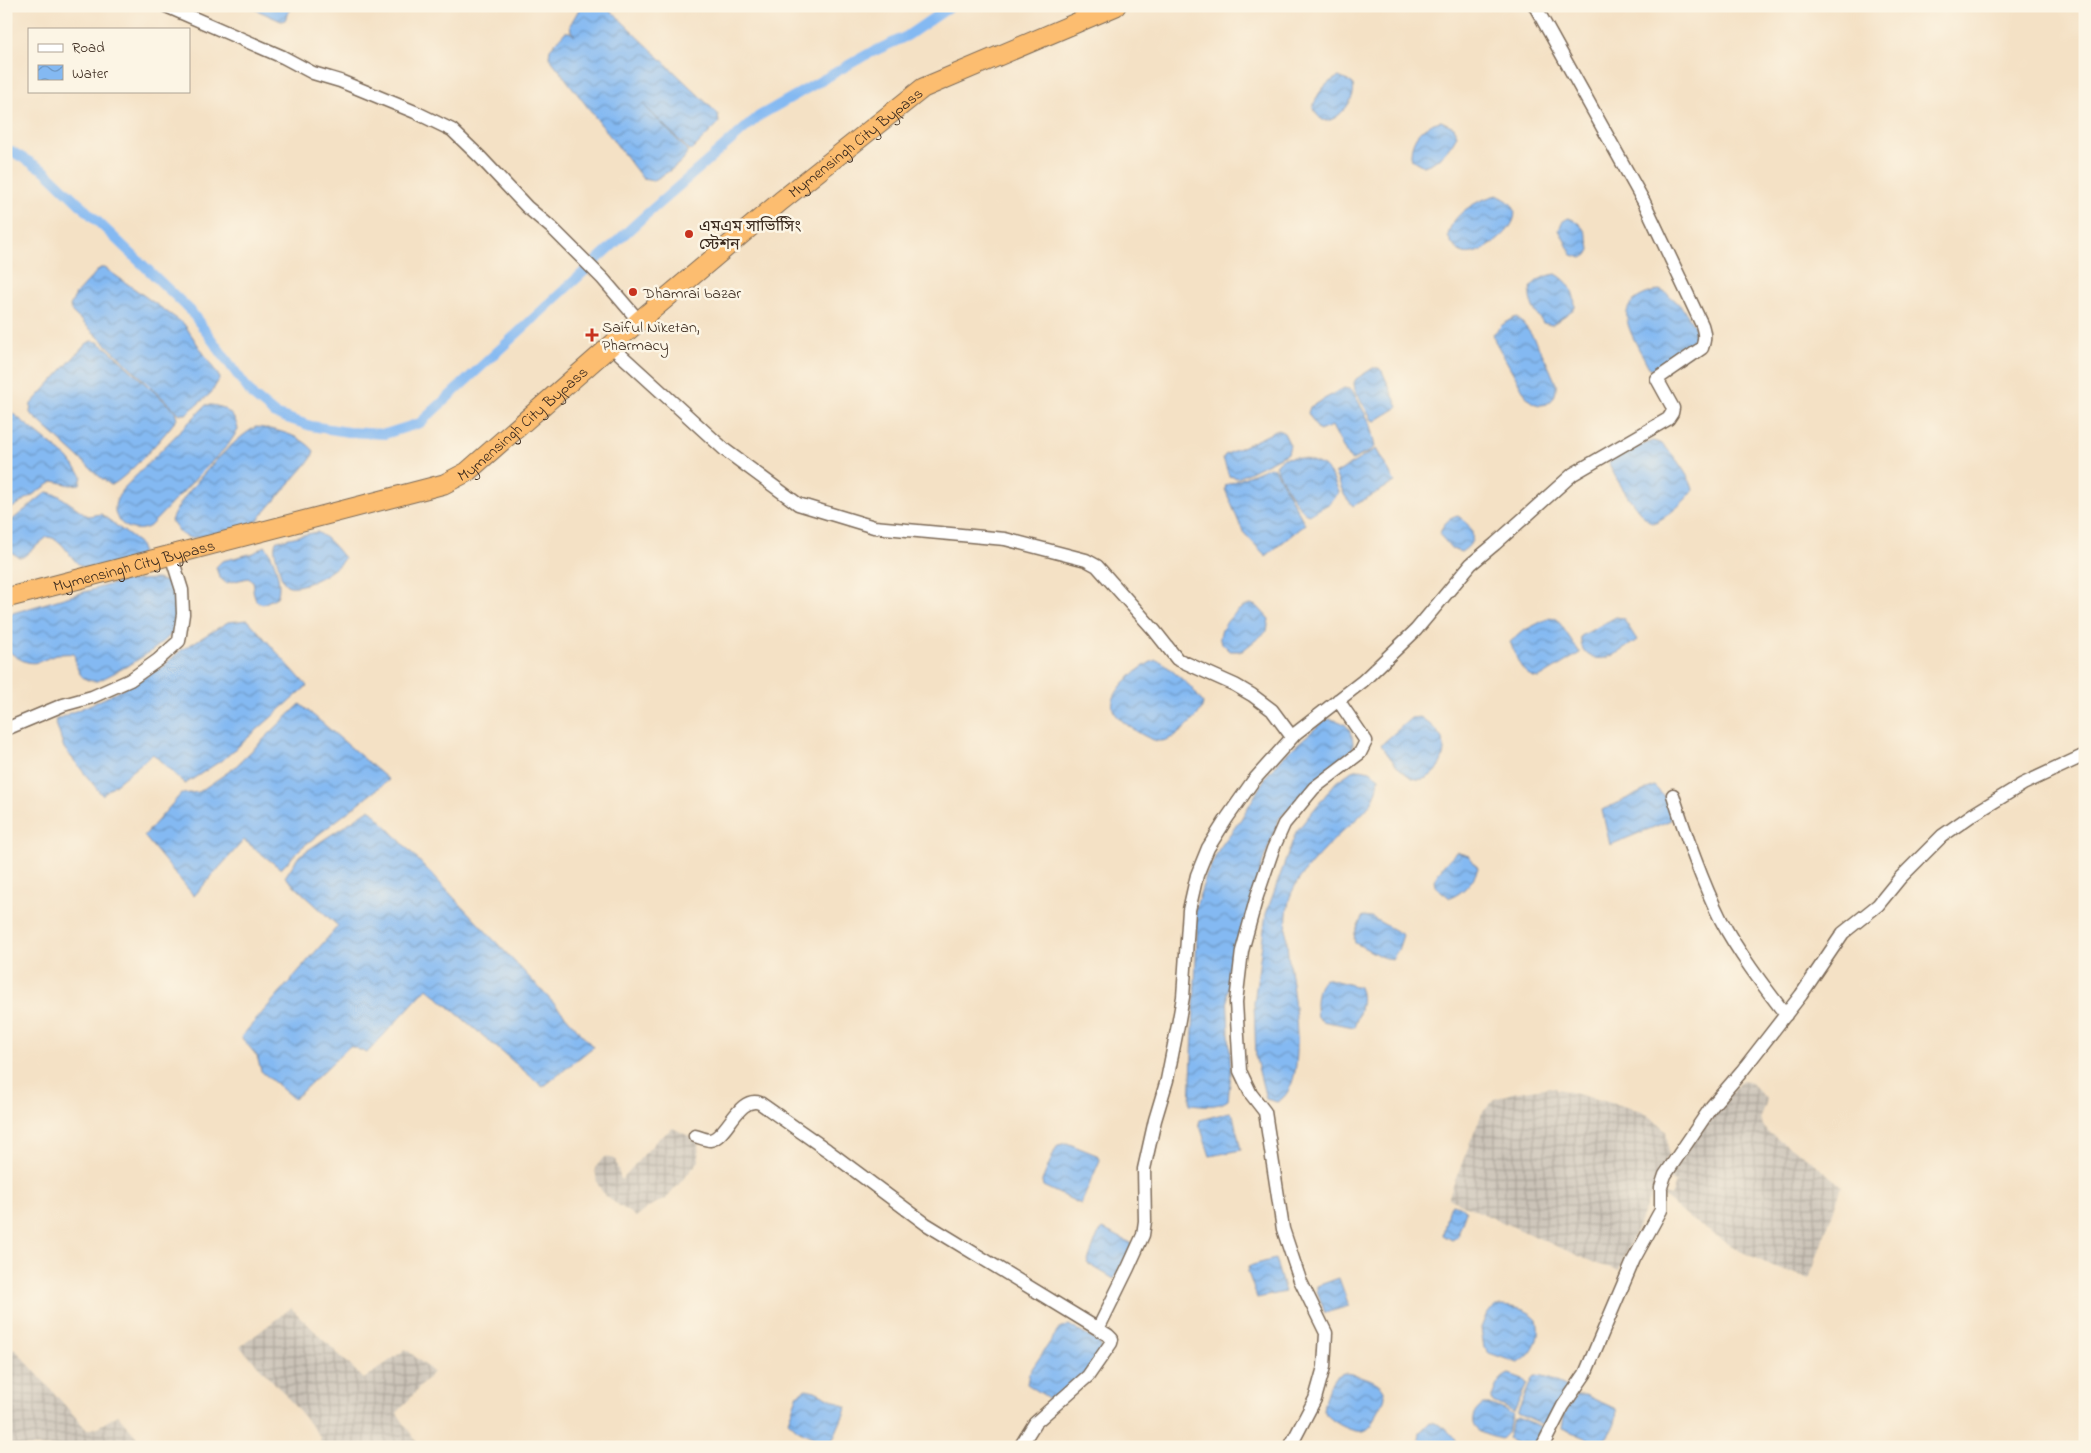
<svg xmlns="http://www.w3.org/2000/svg" width="2091" height="1453" font-family="'Indie Flower','Noto Sans Bengali',sans-serif">
<style>
.industrial{fill:url(#industrial-grid);fill-rule:evenodd}
.water{fill:url(#water-waves);stroke:#607288}
.lines{fill:none;stroke-linecap:round;stroke-linejoin:round}
.canal{stroke:#84b9f2;stroke-width:10}
.minor-casing{stroke:#7c6a58;stroke-width:15}
.highway-casing{stroke:#7c6a58;stroke-width:21}
.minor{stroke:#fff;stroke-width:12}
.highway{stroke:#fcbd6f;stroke-width:19}
.poi-dot{fill:#c8321e;stroke:#fcf5e5;stroke-width:2}
.labels{text-anchor:middle;stroke-width:5;stroke-linejoin:round;paint-order:stroke}
.street-label{font-size:16px;fill:#3b2a1e;stroke:#fcf5e5}
.poi-label{font-size:16px;fill:#3b2a1e;stroke:#fcf5e5;text-anchor:start}
</style>
<defs>
<pattern id="industrial-grid" width="8" height="8" patternUnits="userSpaceOnUse" patternTransform="scale(1.25)"><rect width="8" height="8" fill="#cbc3b8"/><path d="M0 4h8M4 0v8" fill="none" stroke="#a69f95"/></pattern>
<pattern id="water-waves" width="16" height="10" patternUnits="userSpaceOnUse" patternTransform="scale(1.25)"><rect width="16" height="10" fill="#84b9f2"/><path d="M0 5q4-4 8 0t8 0" fill="none" stroke="#6d97c3"/></pattern>
</defs>
<rect width="100%" height="100%" fill="#fcf5e5"/>
<filter id="ink" filterUnits="userSpaceOnUse"><feTurbulence type="fractalNoise" baseFrequency=".02" numOctaves="2"/><feDisplacementMap in="SourceGraphic" scale="10" xChannelSelector="R" yChannelSelector="G"/><feConvolveMatrix kernelMatrix="1 2 1 2 8 2 1 2 1" color-interpolation-filters="sRGB"/></filter>
<filter id="wash" filterUnits="userSpaceOnUse"><feTurbulence type="fractalNoise" baseFrequency=".0096" numOctaves="4" result="noise"/><feDisplacementMap in="SourceGraphic" scale="20" xChannelSelector="R" yChannelSelector="G"/><feGaussianBlur stdDeviation="1.12" result="paint"/><feColorMatrix in="noise" values="0 0 0 0 0 0 0 0 0 0 0 0 0 0 0 0 0 1.4 0 .05"/><feComposite in="paint" operator="in"/></filter>
<g filter="url(#wash)">
<rect width="100%" height="100%" fill="#f4e1c5"/>
<path class="industrial" d="M1742,1080L1749,1081L1767,1100L1760,1120L1767,1132L1807,1158L1842,1186L1809,1279L1770,1265L1740,1251L1690,1219L1663,1196L1666,1175L1687,1143ZM1669,1179L1676,1182L1671,1196L1664,1194Z
M1550,1087L1642,1111L1666,1130L1669,1154L1619,1270L1597,1264L1448,1198L1482,1113L1495,1099L1512,1093Z
M673,1128L698,1141L699,1161L666,1199L650,1206L636,1217L605,1196L597,1183L595,1168L604,1157L615,1159L621,1180L658,1139Z
M291,1308L364,1379L406,1349L433,1372L397,1413L420,1447H321L320,1437L284,1393L240,1347Z
M14,1348L87,1430L98,1427L118,1415L145,1447H8L6,1356Z"/>
<path class="water" d="M248,6H291L285,20L281,21Z
M581,6H606L718,114L719,123L692,150H689L642,103L688,151C684,164 664,174 653,181L643,179L549,57L550,49L565,32H570L575,36L571,31L570,25Z
M1339,77L1352,83C1360,96 1336,125 1323,120C1318,118 1316,112 1313,108C1316,95 1326,81 1339,77Z
M1441,121L1454,127L1457,135C1451,148 1438,163 1423,166L1411,159C1410,138 1422,125 1441,121Z
M1497,195C1503,198 1512,202 1514,209C1521,228 1480,258 1464,253C1456,251 1451,243 1448,236C1451,214 1477,200 1497,195Z
M1568,218C1582,221 1589,236 1590,250L1587,255L1582,258L1572,255L1559,230L1562,222Z
M100,268H105L184,324L220,378L211,393L186,414H180L169,404L72,312L70,306L76,294Z
M1556,274C1569,281 1575,292 1575,308L1552,325L1543,323C1526,301 1521,280 1556,274Z
M1659,290C1675,294 1710,335 1693,352C1685,359 1667,366 1658,371L1650,369C1646,363 1644,357 1640,351C1623,319 1616,301 1659,290Z
M1516,317C1532,329 1549,366 1556,384C1558,402 1542,412 1528,399L1495,341L1493,334L1502,325Z
M91,341L98,342L109,350L175,411L177,418C171,429 122,483 111,485L100,477L30,413L31,404L86,344Z
M1373,368H1379L1382,371L1398,407L1375,421L1372,420L1355,390L1354,383L1356,379Z
M1344,388L1352,390L1369,421L1375,447L1367,453L1352,460L1348,457L1332,426L1319,431L1308,413L1310,407Z
M206,405C222,404 236,414 238,430L228,445L150,526C136,535 114,525 115,508C115,501 119,496 122,490Z
M6,408L68,458L82,476L80,484L71,485L54,481L6,512Z
M256,427C275,429 301,435 314,451L311,459L256,522L228,532L190,538L181,534L171,521C179,497 233,438 256,427Z
M1278,430L1284,433L1290,445L1288,453L1238,478L1229,476L1223,458L1225,455Z
M1653,441C1657,442 1661,443 1664,446C1672,452 1692,480 1693,490C1687,500 1663,521 1652,523C1640,517 1613,476 1609,463L1614,456Z
M1376,449L1395,482L1353,506L1345,496L1335,474Z
M1296,457C1324,464 1327,464 1339,492L1330,503L1309,515C1298,511 1280,477 1275,465L1284,458Z
M1270,467L1275,469L1305,524L1266,556L1243,532L1225,489L1226,485Z
M47,492L58,495L88,516L101,514L139,543L142,551L139,556C130,559 96,570 90,569C70,567 67,538 47,537L23,557H19L6,549V525Z
M1458,516C1473,526 1480,541 1461,552L1452,549L1440,535C1441,526 1448,518 1458,516Z
M317,532C327,537 337,549 344,558C339,570 299,592 287,585C281,581 280,571 278,564C276,556 273,549 276,541Z
M265,546C274,556 283,585 277,597L263,604L256,601L253,590L254,586L253,581L248,578L226,583L219,577L216,567L222,561L254,553Z
M157,579L172,584C179,596 182,616 175,629C163,648 119,671 98,681C79,682 77,670 74,654C40,650 41,679 6,649V615L122,581Z
M1251,604L1258,607L1269,619L1267,631L1242,651H1230L1220,641C1218,627 1238,607 1251,604Z
M1616,617L1623,618L1637,640C1623,649 1603,667 1587,654C1582,650 1580,642 1581,636Z
M1549,618L1557,619L1580,653L1539,678C1520,676 1517,657 1510,642L1523,631Z
M248,620L307,686L225,758L185,784L153,754L102,795L64,748L55,720L105,698L161,668L180,651L228,622Z
M1156,660L1162,662L1191,687L1203,703C1202,712 1194,719 1188,725C1181,732 1169,742 1158,741C1147,740 1115,719 1113,709C1108,691 1141,665 1156,660Z
M300,704L389,780L301,848L281,869L244,840L194,896L144,836L181,794L199,792L234,768Z
M1420,717C1428,722 1438,731 1442,739C1450,755 1433,786 1413,778C1399,772 1390,757 1381,745L1411,718Z
M1326,719C1346,720 1354,729 1353,749L1299,797L1279,819L1263,861L1227,993L1231,1074L1228,1100C1217,1108 1203,1105 1190,1104L1197,934L1195,909L1206,876L1219,849L1241,819L1267,775L1285,755Z
M1360,769L1370,771L1379,778C1378,783 1378,788 1376,793C1371,808 1355,820 1344,830C1328,845 1293,879 1289,901C1286,914 1286,931 1287,943C1289,978 1314,1083 1277,1102L1266,1099L1256,1059L1254,1003L1266,914L1296,832L1336,782L1352,771Z
M1654,786L1667,799L1671,820L1610,845L1602,810Z
M370,809L562,1012L593,1047L543,1087L427,988L367,1053L350,1046L294,1099L261,1071L257,1056L241,1037L338,926L285,877L299,856Z
M1456,852L1469,856L1478,868C1474,881 1463,893 1450,898L1435,886L1434,880L1443,866Z
M1363,916L1371,917L1403,935L1398,950L1392,959L1382,957L1355,943C1352,934 1359,924 1363,916Z
M1325,978L1359,987C1365,1000 1359,1014 1354,1027L1322,1021L1317,1017C1315,1004 1315,988 1325,978Z
M1230,1112L1233,1115L1241,1150L1210,1156L1199,1123L1200,1120Z
M1067,1143L1099,1156L1100,1160L1081,1204L1043,1186L1042,1181L1055,1150L1058,1145Z
M1452,1204L1460,1206L1466,1211L1457,1237L1452,1240L1443,1235L1448,1210Z
M1103,1229L1131,1243V1247L1114,1279L1087,1263L1098,1234Z
M1275,1259L1285,1292L1257,1298L1248,1272L1249,1266Z
M1339,1278L1349,1306L1325,1313L1317,1291V1286Z
M1496,1306C1510,1306 1527,1308 1537,1319C1541,1338 1535,1354 1518,1363L1489,1353L1484,1348L1481,1328L1487,1313Z
M1069,1325L1099,1343L1101,1350L1086,1373L1053,1399H1050L1027,1384L1029,1373L1059,1329Z
M1344,1373C1355,1374 1386,1380 1385,1396C1384,1402 1380,1409 1377,1414C1375,1419 1372,1427 1366,1430C1355,1436 1328,1420 1323,1410C1325,1397 1329,1377 1344,1373Z
M1509,1374L1523,1379L1527,1384L1514,1412L1491,1401C1494,1390 1498,1378 1509,1374Z
M1535,1376C1546,1376 1557,1382 1567,1387L1568,1391L1546,1427L1517,1414L1532,1379Z
M806,1389L815,1391L847,1407L830,1446L798,1430L788,1421L798,1394Z
M1576,1395H1585L1616,1409C1619,1420 1610,1434 1603,1442L1598,1443L1562,1428L1564,1416Z
M1483,1405H1492L1513,1414L1507,1433L1501,1439C1491,1436 1470,1433 1473,1418C1474,1413 1478,1408 1483,1405Z
M1517,1418L1542,1428L1545,1431L1539,1447H1524L1507,1439L1513,1421Z
M1430,1422C1441,1423 1456,1435 1457,1447H1426L1419,1439L1420,1432Z"/>
<g class="lines">
<path class="canal" d="M6,148L45,171L190,310L253,396L275,414L311,426L348,432L385,434L420,423L640,220L759,116L866,55L907,36L951,6"/>
</g>
</g>
<g filter="url(#ink)">
<g class="lines">
<defs>
<path id="minor" d="M166,6L283,57L313,73L340,81L415,112L452,130L480,157L527,207L553,229L603,279L639,321
M611,346L725,450L798,504L874,527L1005,539L1086,560L1097,566L1154,630L1177,659L1235,685L1252,695L1272,710L1292,737
M6,729L63,705L92,697L130,680L158,660L179,641L183,614L182,590L171,555
M1673,795C1687,838 1701,880 1721,920C1739,954 1763,985 1786,1015
M695,1136C699,1137 706,1140 710,1140C727,1138 738,1095 760,1103L827,1150L926,1224L1108,1335L1112,1339L1111,1343L1088,1376L1035,1423L1020,1447
M1098,1329L1128,1268L1143,1235L1145,1221L1144,1169L1155,1120L1167,1080L1178,1025L1183,997L1189,910L1197,875L1208,848L1227,818L1253,781L1296,733L1363,681L1416,630L1471,564L1495,544L1573,474L1668,419L1672,413L1673,408L1657,379L1702,348C1705,339 1705,335 1702,325L1644,202L1535,6
M1290,1447L1315,1399L1324,1367L1326,1333L1300,1280L1283,1229L1265,1112L1251,1094L1240,1071L1236,1002L1242,951L1257,896L1273,849L1284,824L1314,788L1360,753L1366,741L1338,700
M1542,1447L1563,1406L1585,1374L1634,1259L1661,1210V1187L1665,1175L1712,1106L1742,1071L1801,995L1843,933L1878,905L1900,878L1942,836L1972,815L2023,784L2085,755"/>
<g id="highway">
<path id="s1" d="M6,598L429,488L444,484L467,472L639,321L781,201L923,88L1116,6"/>
</g>
</defs>
<use href="#minor" class="minor-casing"/>
<use href="#highway" class="highway-casing"/>
<use href="#minor" class="minor"/>
<use href="#highway" class="highway"/>
</g>
</g>
<g class="poi-dot">
<circle cx="689" cy="234" r="5"/>
<circle cx="633" cy="292" r="5"/>
<path d="M589.5 327.5h5v5h5v5h-5v5h-5v-5h-5v-5h5z"/>
</g>
<g class="labels">
<g class="street-label">
<text dy="6" stroke="none"><textPath href="#s1" startOffset="988">Mymensingh City Bypass</textPath></text>
<text dy="6" stroke="none"><textPath href="#s1" startOffset="552">Mymensingh City Bypass</textPath></text>
<text dy="6" stroke="none"><textPath href="#s1" startOffset="132">Mymensingh City Bypass</textPath></text>
</g>
<g class="poi-label">
<text x="699" y="231">এমএম সাভ‌িসি‌িং<tspan x="699" dy="18">স্ট‌েশন</tspan></text>
<text x="643" y="298">Dhamrai bazar</text>
<text x="602" y="332">Saiful Niketan,<tspan x="602" dy="18">Pharmacy</tspan></text>
</g>
</g>
<rect width="2091" height="1453" fill="none" stroke="#fcf5e5" stroke-width="25"/>
<rect x="28" y="28" width="162" height="65" fill="#fcf5e5" stroke="#afa495"/>
<rect x="38" y="44" width="25" height="8" fill="#ffffff" stroke="#afa495"/>
<text x="72" y="52" font-size="15" fill="#3b2a1e">Road</text>
<rect x="38" y="65" width="25" height="15" fill="url(#water-waves)" stroke="#afa495"/>
<text x="72" y="78" font-size="15" fill="#3b2a1e">Water</text>
</svg>
